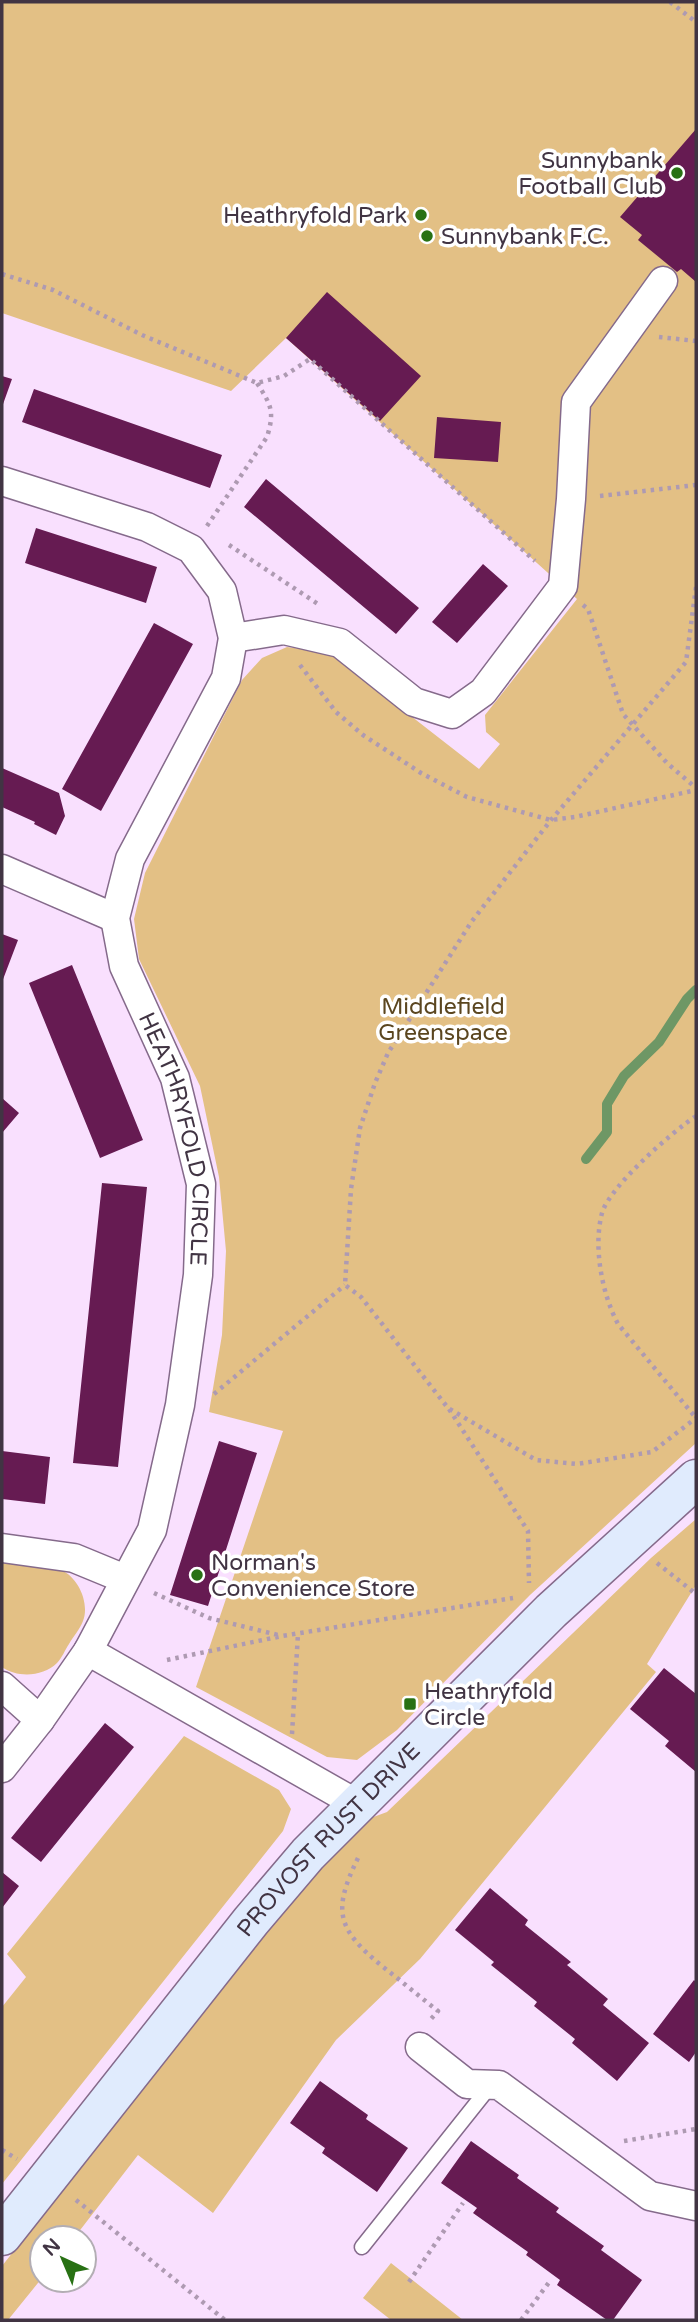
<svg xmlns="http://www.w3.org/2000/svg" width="698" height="2322" font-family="'Varela Round',sans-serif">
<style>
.green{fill:#e3c085}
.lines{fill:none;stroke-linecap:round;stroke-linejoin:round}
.stream{stroke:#6e9765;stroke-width:10}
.building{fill:#661b52}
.lane-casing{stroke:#856a8b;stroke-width:17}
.street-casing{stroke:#856a8b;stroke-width:31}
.secondary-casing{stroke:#856a8b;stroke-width:41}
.path{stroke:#ae9ab2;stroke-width:4.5;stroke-dasharray:3.5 5;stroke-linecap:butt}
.lane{stroke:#fff;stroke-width:14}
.street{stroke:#fff;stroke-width:28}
.secondary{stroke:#e0ebfd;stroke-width:38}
.poi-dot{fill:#287114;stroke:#fff;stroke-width:2.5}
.labels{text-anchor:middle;stroke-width:7;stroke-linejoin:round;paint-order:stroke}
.poi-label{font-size:23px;fill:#413443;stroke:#fff;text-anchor:start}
.park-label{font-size:23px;fill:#5b461f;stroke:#fff}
.street-label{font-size:23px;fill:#413443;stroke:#fff}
</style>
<rect width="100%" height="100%" fill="#f9e0fe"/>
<path class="green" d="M2,2H696V1443L530,1595L397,1730L357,1760L327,1757L196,1687L283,1431L209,1412L222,1335L226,1251L219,1177L200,1086L139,959L134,919L145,873L242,680L262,658L287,647L330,653L479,769L500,744L486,732L485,715L577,599L286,338L231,391L2,313Z
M696,1519V1585L647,1664L656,1672L420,1959L336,2040L213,2213L138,2155L74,2238H42V2278L8,2320H2V2266L259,1939L320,1866L368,1819L387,1812L651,1558Z
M2,1562C17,1564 49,1564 61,1570C78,1577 90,1603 83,1621C80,1629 73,1637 69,1644C65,1650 62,1658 57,1663C43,1677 17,1678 2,1667Z
M184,1736L279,1790L291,1809L283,1831L2,2184V2007L26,1977L7,1954Z
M391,2263L463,2320H391L363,2298Z"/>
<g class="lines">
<path class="stream" d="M586,1159L607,1132V1104L624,1076L659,1042L687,999L696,990"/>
</g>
<path class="building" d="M696,129V282L681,269L677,272L638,240L642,235L620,217Z
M327,292L421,376L380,421L286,338Z
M2,376L12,379L2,407Z
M34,389L222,455L210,488L22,422Z
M437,417L501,422L498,462L434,458Z
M266,479L419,608L396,634L244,507Z
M36,528L157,567L146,603L25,563Z
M483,564L508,586L457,643L432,622Z
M154,623L193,644L101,811L62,789Z
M2,768L59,793L65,816L56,835L34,824L35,822L2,807Z
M2,934L18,940L2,982Z
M72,965L143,1140L100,1158L29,983Z
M2,1098L19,1113L2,1133Z
M102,1183L147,1187L118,1467L73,1463Z
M219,1441L257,1453L208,1606L170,1595Z
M2,1451L50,1457L45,1504L2,1499Z
M664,1668L696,1694V1772L665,1746L669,1741L630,1709Z
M105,1723L134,1747L41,1862L11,1838Z
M2,1872L19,1886L2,1908Z
M490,1888L528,1920L525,1925L571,1962L567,1965L608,1999L603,2005L649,2043L617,2081L572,2043L575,2039L534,2006L537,2002L491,1965L494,1962L455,1930Z
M694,1980L696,1982V2052L689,2062L653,2034Z
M320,2081L368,2115L366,2119L408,2148L377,2192L322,2153L325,2148L290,2123Z
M471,2141L519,2175L517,2178L559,2208L556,2212L604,2246L601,2250L642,2280L613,2320H607L557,2285L560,2280L526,2255L528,2252L473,2213L477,2208L441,2183Z"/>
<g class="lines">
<defs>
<path id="lane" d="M362,2247L491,2085"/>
<g id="street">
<path id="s1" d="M2,481L147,527L191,549L222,591L233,638L226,678L130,859L115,918L124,966L175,1078L201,1184L198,1275L180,1405L152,1530L88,1651L40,1720L2,1768"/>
<path d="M233,638L284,630L340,643L414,702L452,714L483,692L563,586L571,499L576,402L663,281"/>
<path d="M2,869L115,918"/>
<path d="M2,1548L74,1558L125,1579"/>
<path d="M88,1651L357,1804"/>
<path d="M2,1686L40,1720"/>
<path d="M420,2047L467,2084L499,2085L650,2196L696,2206"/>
</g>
<g id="secondary">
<path id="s2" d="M2,2236L251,1921L308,1854L551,1611L696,1479"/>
</g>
</defs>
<use href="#lane" class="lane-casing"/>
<use href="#street" class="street-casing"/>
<use href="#secondary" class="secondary-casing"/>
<path class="path" d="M670,2L696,22
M2,274L53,290L142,335L257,383L284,376L310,359L535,561
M659,337L696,341
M600,496L696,485
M207,526L267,437C275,411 271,405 257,383
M229,545L321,606
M696,587L686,662L551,820L472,921L388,1053L375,1083L360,1128L351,1189L345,1285L361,1297L448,1408L536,1460L577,1464L652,1452L696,1418
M583,605L588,609L623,714L667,763L696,788
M300,665L336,712L363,735L421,773L467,797L551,820L575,817L696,790
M696,1116C672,1132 610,1186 602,1213C593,1247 602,1294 618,1324L696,1418
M214,1394L345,1285
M449,1409L528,1531L529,1583
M657,1563L696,1594
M154,1593L209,1618L278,1635
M167,1660L282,1636L513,1598
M292,1734L298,1634
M358,1858C332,1911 337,1929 382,1966C401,1981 419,1996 438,2011L431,2019
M624,2141L696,2129
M2,2150L17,2159
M76,2200L225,2320
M409,2282L463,2203
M521,2320L550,2281"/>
<use href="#lane" class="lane"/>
<use href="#street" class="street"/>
<use href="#secondary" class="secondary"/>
</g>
<g class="poi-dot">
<circle cx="677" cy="173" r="7"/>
<circle cx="421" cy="215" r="7"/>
<circle cx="427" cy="236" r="7"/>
<circle cx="197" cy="1575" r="7"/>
<rect x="403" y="1697" width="14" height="14" rx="3.5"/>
</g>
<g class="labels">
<g class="poi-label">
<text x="663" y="168" text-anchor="end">Sunnybank<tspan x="663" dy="26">Football Club</tspan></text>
<text x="407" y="223" text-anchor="end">Heathryfold Park</text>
<text x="441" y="244">Sunnybank F.C.</text>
<text x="211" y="1570">Norman's<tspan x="211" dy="26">Convenience Store</tspan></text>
<text x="424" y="1699">Heathryfold<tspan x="424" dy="26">Circle</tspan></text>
</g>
<g class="park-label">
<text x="443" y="1014">Middlefield<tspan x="443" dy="26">Greenspace</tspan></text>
</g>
<g class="street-label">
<text dy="8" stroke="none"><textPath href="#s1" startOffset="840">HEATHRYFOLD CIRCLE</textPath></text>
<text dy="8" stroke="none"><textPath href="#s2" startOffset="514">PROVOST RUST DRIVE</textPath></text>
</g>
</g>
<rect width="698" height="2322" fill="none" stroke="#413443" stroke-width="7"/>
<g transform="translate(63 2259) rotate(316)"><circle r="33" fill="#ffffff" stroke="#b3aeb4" stroke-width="2"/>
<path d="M0-5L12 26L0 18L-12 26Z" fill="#287114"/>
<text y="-10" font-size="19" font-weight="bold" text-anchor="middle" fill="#413443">N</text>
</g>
</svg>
